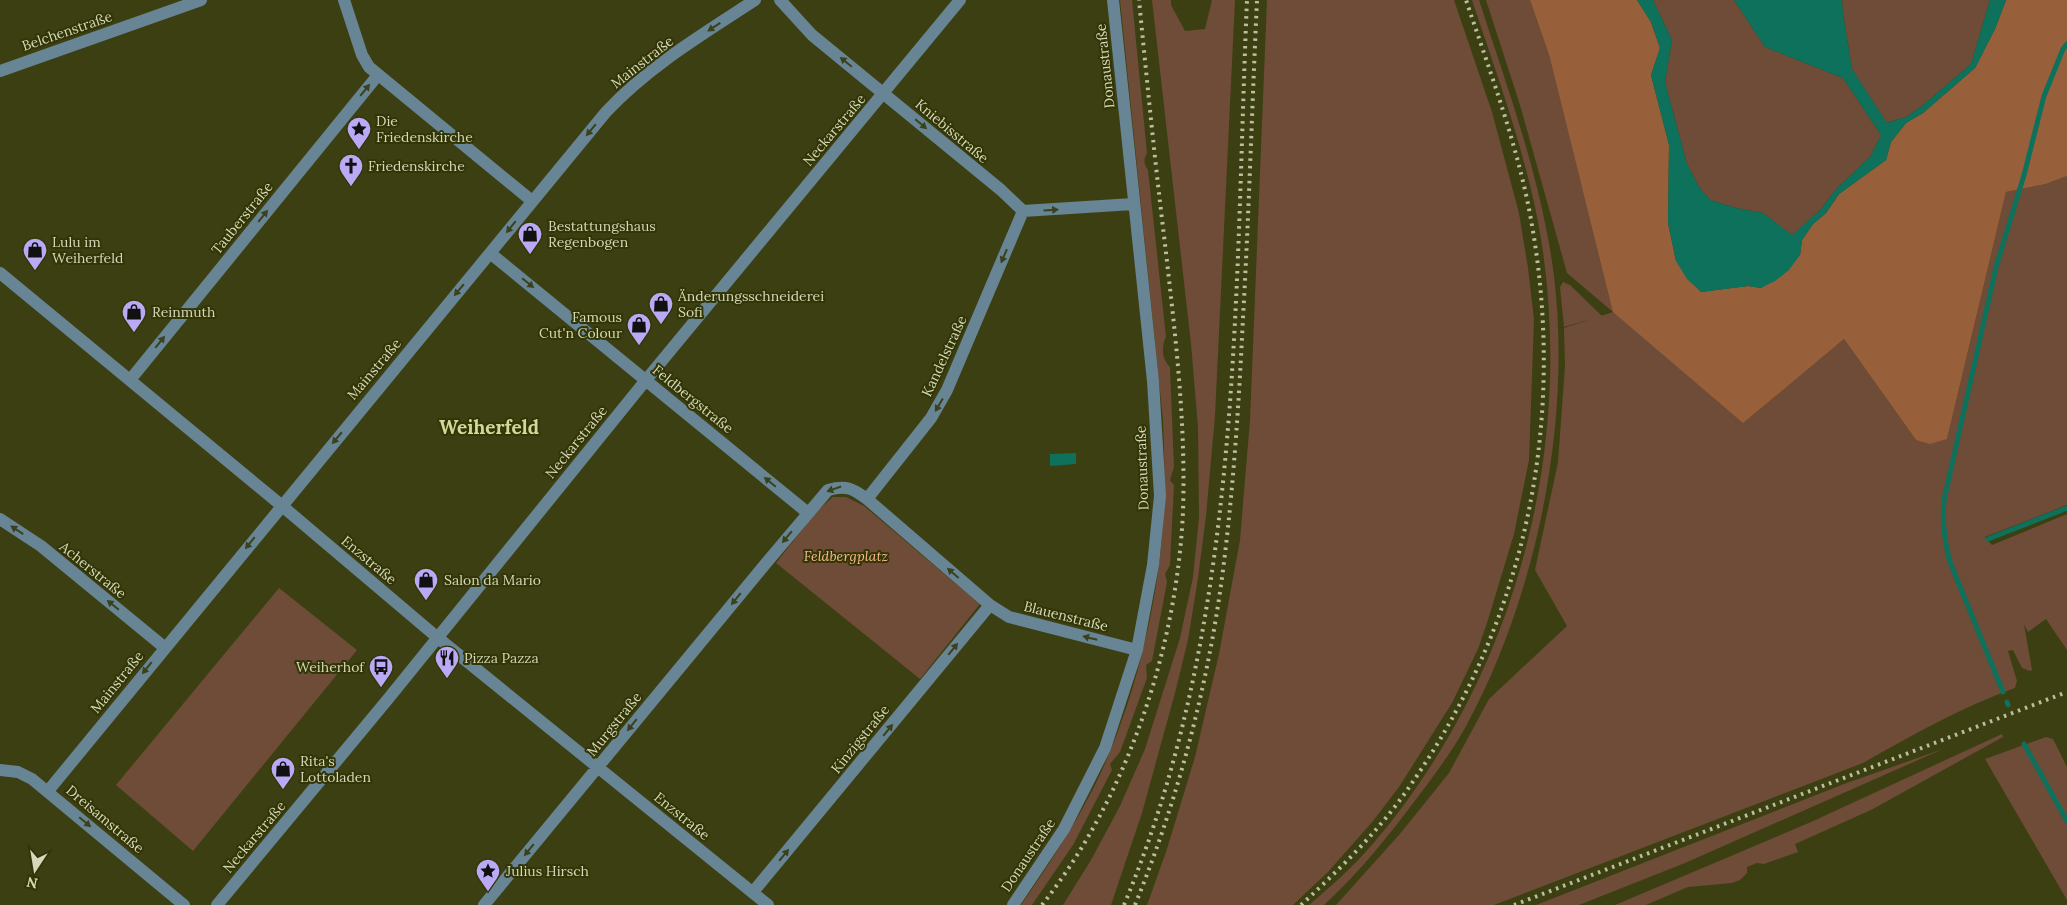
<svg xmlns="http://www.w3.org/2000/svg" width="2067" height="905" font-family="Lora,serif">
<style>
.green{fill:#6e4c37}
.forest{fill:#98603a}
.water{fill:#0e715c}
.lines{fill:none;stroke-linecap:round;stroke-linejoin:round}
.stream{stroke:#0e715c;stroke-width:5}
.minor{stroke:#688595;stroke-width:12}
.rail{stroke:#bcbf9f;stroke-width:4;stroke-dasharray:2.5 5;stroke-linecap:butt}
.oneway{fill:#3a411b}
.labels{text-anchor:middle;stroke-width:4;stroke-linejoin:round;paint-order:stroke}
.street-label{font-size:14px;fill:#d5d8ba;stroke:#323505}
.poi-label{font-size:14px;fill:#d5d8ba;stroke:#323505;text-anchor:start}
.park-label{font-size:14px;font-style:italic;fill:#fbb78d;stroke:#323505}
.district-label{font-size:19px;font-weight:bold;fill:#d2d99a;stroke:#323505}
</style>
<rect width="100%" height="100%" fill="#3c3f11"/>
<path class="green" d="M1120,0H1132L1147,153C1143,160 1144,164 1148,170L1166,337C1161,347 1162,359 1170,367L1174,467L1170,480L1174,485L1170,565L1165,574L1167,582L1152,661L1146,665L1147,678L1120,752L1110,764L1112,770L1073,845L1032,905H1021C1048,866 1073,828 1095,785C1135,704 1161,595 1164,504C1165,476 1164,448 1163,420Z
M1152,0H1171V5L1185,31L1205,29L1212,0H1235L1215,416L1206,516L1198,578L1188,640L1175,693L1142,813L1111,905H1063L1091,860L1120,806L1145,749L1180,638L1193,577L1199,517L1198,427L1191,344Z
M1267,0H1454L1492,112L1519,213L1528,268L1534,319L1529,460L1514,534L1488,620L1478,649L1452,703L1399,787L1373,821L1328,872L1293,905H1147L1166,852L1195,757L1219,654L1240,540L1250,420Z
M1472,0H1479C1508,90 1542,181 1554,276C1572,424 1536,598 1465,728C1452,751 1436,773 1420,794C1391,833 1360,872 1324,905H1309C1330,887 1352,868 1370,847C1510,686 1573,463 1543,252C1531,166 1499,82 1472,0Z
M1486,0H1530L1550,58L1743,422L1844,339L1916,440L1947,439L2006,192L2046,184L2067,176V505L1985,537L1992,545L2067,514V650L2046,619L2028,632L2024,624L2032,670L2030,671L2022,668L2013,650L2008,651L2017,681L2015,688C1962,707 1912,735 1863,763L1494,905H1336L1399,835L1449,773L1489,699L1567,626L1535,570L1558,462L1565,366L1564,328L1613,312L1567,273L1520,105Z
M1653,0H1734L1765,47L1843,78L1881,135L1870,157L1837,188L1821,209L1792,236L1763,213L1736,208L1710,200L1699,187L1687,164L1665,82L1672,40Z
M1842,0H1990L1971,64L1922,106L1906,117L1886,123L1852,69L1843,14Z
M1563,282L1570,285L1602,316L1564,327L1560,287Z
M833,497H846L864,506L980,604L920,679L776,563L816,512Z
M279,588L357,650L193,851L116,785Z
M2002,734L2003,737L1871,810L1795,844L1798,852L1764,864L1757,863L1747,867V873L1740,880L1732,883L1688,887L1646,905H1615L1811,822Z
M2046,737L2053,739L2067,767V900L1985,759Z
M1943,749L1685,863L1579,905H1536L1844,784Z"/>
<path class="forest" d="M1530,0H1637L1651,22L1660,48L1651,75L1669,145L1668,223L1676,261L1701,292L1748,286L1761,288L1800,255L1802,240L1813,224L1826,213L1839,194L1886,160L1891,142L1906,123L1923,113L1975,68L1995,29L2006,0H2067V176L2046,184L2006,192L1947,439L1930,444L1916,440L1844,339L1743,423L1613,312L1550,58Z"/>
<path class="water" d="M1637,0H1653L1672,40L1665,82L1687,164L1699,187L1710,200L1736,208L1763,213L1792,235L1821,209L1837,188L1870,157L1881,135L1843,78L1765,47L1734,0H1842L1843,14L1852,69L1887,123L1906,117L1922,106L1971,64L1990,0H2006L1995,29L1975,68L1923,113L1906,123L1891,142L1886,160L1839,194L1826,213L1813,224L1802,240L1800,255L1789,270L1775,281L1761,288L1748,286L1701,292L1687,279L1676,261L1668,223L1669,145L1651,75L1660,48L1651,22Z
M1076,453V464L1050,466V454Z"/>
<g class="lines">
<path class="stream" d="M1988,539L2067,508
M2003,692L1950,562C1944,540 1942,522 1944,500L1996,267L2024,175L2044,96L2063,49L2067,44
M2007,702L2008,705
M2024,744L2067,821"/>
<path class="minor" d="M344,0L362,55L369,67L532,201
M780,0L812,35L1001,190L1023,211L1133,204
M0,71L201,0
M490,253L808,513
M0,273L281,505L438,638L768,905
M130,380L378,75
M867,499L931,418L947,390L1023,211
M0,519L41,546L164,647
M0,770L18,772L32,779L184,905
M48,791L606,112C649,66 703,34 755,0
M753,892L990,605
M217,905L388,699L646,380L960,0
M484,905L767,562L828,490C846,485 852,488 867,499L990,605L1009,617L1137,650
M1013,905L1064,829L1105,748L1137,650L1153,565L1160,496L1153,381L1113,0"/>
<path class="rail" d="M1042,905C1127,797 1177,648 1183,511C1186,422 1175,332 1165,244C1155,163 1147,81 1139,0
M1124,905C1243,621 1234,302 1247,0
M1135,905C1179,797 1210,678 1224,562C1234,481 1239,400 1243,318C1249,212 1252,106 1257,0
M1301,905C1342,867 1383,827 1414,780C1530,611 1568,410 1529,209C1515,138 1489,69 1466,0
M1514,905L2067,692"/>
</g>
<defs><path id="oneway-solid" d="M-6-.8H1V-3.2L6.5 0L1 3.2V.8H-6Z" transform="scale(1.25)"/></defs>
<g class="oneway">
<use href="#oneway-solid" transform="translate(714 27) rotate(147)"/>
<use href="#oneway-solid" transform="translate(846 62) rotate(-141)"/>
<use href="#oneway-solid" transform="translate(365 90) rotate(-51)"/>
<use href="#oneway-solid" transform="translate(921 124) rotate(40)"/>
<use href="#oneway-solid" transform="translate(591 130) rotate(130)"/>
<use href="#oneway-solid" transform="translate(1051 210) rotate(-4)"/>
<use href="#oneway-solid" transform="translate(263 216) rotate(-51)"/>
<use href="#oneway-solid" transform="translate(511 227) rotate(129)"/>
<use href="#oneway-solid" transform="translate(1004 256) rotate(113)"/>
<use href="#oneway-solid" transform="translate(528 283) rotate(39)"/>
<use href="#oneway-solid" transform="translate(459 290) rotate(130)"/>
<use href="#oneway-solid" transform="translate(160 342) rotate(-51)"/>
<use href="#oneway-solid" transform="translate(939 405) rotate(121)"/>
<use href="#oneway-solid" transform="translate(337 438) rotate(130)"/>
<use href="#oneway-solid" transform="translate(770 482) rotate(-141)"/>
<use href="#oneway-solid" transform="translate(834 489) rotate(161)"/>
<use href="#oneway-solid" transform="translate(17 530) rotate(-147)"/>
<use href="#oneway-solid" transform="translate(787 537) rotate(130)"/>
<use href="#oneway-solid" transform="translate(250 543) rotate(129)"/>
<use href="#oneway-solid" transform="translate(953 573) rotate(-139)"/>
<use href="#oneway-solid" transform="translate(736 599) rotate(129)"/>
<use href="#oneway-solid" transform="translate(113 605) rotate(-141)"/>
<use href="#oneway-solid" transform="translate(1090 638) rotate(-166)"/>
<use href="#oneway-solid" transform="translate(953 649) rotate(-51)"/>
<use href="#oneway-solid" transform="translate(147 668) rotate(129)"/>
<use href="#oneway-solid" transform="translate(632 725) rotate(129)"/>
<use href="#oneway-solid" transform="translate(888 730) rotate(-51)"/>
<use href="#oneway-solid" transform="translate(85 822) rotate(40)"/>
<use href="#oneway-solid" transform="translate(529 850) rotate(129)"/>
<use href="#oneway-solid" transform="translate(784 855) rotate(-50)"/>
</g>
<defs>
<symbol id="sight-pin" viewBox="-11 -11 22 30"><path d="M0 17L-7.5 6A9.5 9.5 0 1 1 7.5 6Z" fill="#baaaf6" stroke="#323505"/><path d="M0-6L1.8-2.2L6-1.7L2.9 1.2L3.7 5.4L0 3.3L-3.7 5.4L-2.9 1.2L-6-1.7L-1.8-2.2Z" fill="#111"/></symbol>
<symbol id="church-pin" viewBox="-11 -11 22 30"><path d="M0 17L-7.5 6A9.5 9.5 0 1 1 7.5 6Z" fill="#baaaf6" stroke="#323505"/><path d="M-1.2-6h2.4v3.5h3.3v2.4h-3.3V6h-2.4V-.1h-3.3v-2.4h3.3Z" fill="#111"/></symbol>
<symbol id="shop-pin" viewBox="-11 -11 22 30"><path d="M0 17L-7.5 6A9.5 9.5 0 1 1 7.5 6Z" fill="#baaaf6" stroke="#323505"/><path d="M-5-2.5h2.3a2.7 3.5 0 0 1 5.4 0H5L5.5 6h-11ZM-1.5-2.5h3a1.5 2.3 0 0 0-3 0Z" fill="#111"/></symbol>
<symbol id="restaurant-pin" viewBox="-11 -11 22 30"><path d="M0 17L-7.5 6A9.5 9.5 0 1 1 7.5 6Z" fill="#baaaf6" stroke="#323505"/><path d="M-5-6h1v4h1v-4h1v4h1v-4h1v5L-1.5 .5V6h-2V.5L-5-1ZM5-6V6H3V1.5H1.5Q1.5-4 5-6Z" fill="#111"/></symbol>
<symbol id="bus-pin" viewBox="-11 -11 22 30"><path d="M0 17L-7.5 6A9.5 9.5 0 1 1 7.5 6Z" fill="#baaaf6" stroke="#323505"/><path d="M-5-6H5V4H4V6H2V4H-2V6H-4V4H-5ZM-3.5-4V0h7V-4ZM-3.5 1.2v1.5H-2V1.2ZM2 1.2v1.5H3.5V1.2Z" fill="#111"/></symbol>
</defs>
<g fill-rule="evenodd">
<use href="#sight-pin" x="345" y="115" width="28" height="38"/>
<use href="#church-pin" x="337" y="152" width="28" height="38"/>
<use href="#shop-pin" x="516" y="220" width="28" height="38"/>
<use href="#shop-pin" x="21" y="236" width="28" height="38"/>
<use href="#shop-pin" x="647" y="290" width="28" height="38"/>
<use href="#shop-pin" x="120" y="298" width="28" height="38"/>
<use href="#shop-pin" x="625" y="311" width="28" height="38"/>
<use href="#shop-pin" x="412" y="566" width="28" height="38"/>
<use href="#restaurant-pin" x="433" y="644" width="28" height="38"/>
<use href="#bus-pin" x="367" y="653" width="28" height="38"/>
<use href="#shop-pin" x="269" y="755" width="28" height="38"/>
<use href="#sight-pin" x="474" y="857" width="28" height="38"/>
</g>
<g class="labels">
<g class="street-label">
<text transform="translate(67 31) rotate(-19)" y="5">Belchenstraße</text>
<text transform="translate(642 62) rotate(-38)" y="5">Mainstraße</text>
<text transform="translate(1105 66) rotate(-96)" y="5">Donaustraße</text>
<text transform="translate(834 130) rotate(-50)" y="5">Neckarstraße</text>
<text transform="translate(952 131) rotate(40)" y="5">Kniebisstraße</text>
<text transform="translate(242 218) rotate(-51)" y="5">Tauberstraße</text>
<text transform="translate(944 356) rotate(-65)" y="5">Kandelstraße</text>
<text transform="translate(374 369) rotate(-50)" y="5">Mainstraße</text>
<text transform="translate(693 399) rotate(39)" y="5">Feldbergstraße</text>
<text transform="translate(576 442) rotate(-51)" y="5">Neckarstraße</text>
<text transform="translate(1142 468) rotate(-92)" y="5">Donaustraße</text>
<text transform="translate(369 560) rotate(40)" y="5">Enzstraße</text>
<text transform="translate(93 570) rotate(39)" y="5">Acherstraße</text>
<text transform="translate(1066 616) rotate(14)" y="5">Blauenstraße</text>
<text transform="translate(117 682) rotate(-51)" y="5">Mainstraße</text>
<text transform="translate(614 724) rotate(-51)" y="5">Murgstraße</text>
<text transform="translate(860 739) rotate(-51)" y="5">Kinzigstraße</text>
<text transform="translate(682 816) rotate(39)" y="5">Enzstraße</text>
<text transform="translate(105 819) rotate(40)" y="5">Dreisamstraße</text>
<text transform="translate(254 837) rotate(-50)" y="5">Neckarstraße</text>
<text transform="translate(1028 855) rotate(-56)" y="5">Donaustraße</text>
</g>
<g class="poi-label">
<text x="376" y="126">Die<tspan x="376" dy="16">Friedenskirche</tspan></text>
<text x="368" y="171">Friedenskirche</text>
<text x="548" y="231">Bestattungshaus<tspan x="548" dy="16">Regenbogen</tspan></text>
<text x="52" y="247">Lulu im<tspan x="52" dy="16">Weiherfeld</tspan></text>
<text x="678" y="301">Änderungsschneiderei<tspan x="678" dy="16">Sofi</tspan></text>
<text x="152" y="317">Reinmuth</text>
<text x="622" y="322" text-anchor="end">Famous<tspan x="622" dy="16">Cut'n Colour</tspan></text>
<text x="444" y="585">Salon da Mario</text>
<text x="464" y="663">Pizza Pazza</text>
<text x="364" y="672" text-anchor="end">Weiherhof</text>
<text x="300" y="766">Rita's<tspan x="300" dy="16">Lottoladen</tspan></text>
<text x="506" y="876">Julius Hirsch</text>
</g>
<g class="park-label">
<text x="846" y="561">Feldbergplatz</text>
</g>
<g class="district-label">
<text x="489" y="434">Weiherfeld</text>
</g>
</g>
<g transform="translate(35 870) rotate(192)" stroke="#323505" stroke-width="4" paint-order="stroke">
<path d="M0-4L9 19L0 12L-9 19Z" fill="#d5d8ba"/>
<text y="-8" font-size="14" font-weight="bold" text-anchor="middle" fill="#d5d8ba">N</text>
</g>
</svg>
